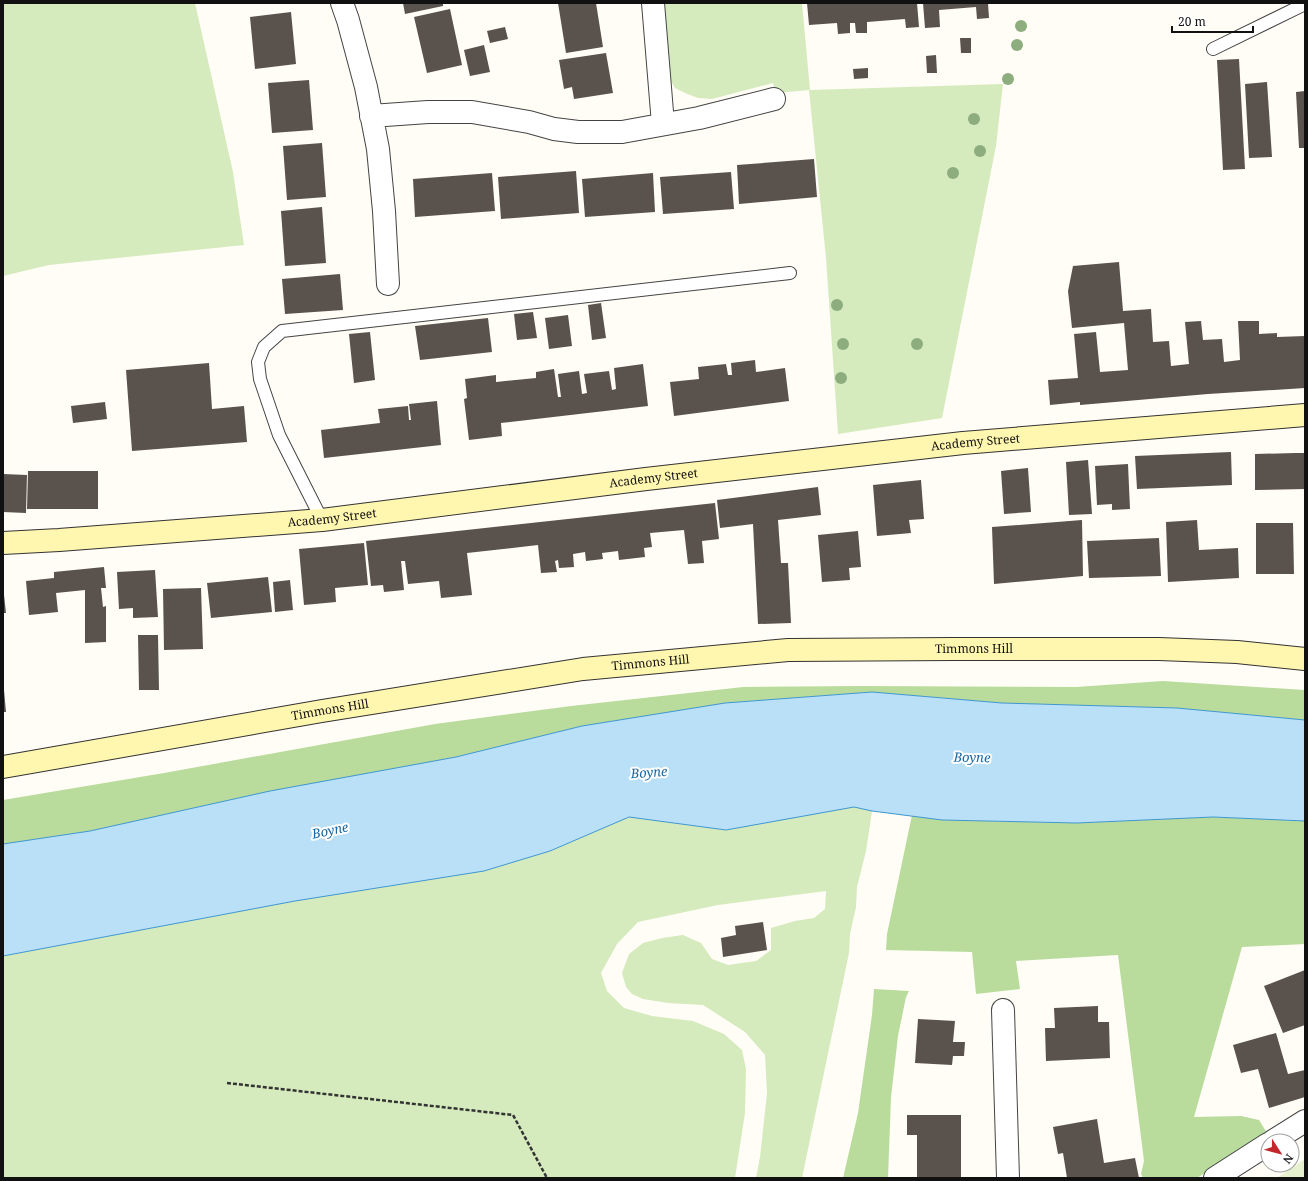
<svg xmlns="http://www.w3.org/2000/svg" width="1308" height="1181" font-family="'Noto Serif',serif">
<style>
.green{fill:#d5ebbd}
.forest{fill:#b9dc9c}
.pitch{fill:#e6f2cf}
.water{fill:#b9e0f7;stroke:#3f96cf}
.building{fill:#5a524d}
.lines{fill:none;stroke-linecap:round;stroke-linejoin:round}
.lane-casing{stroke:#444;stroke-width:14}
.street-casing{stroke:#444;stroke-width:24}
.secondary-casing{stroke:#333;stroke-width:24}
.path{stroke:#333;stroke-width:2.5;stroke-dasharray:4 2;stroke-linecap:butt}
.lane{stroke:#fff;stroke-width:12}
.street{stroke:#fff;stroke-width:22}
.secondary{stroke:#fff6b0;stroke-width:22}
.tree{fill:#8dad7f}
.labels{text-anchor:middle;stroke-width:4;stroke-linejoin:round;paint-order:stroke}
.street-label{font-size:12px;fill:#111;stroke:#fff}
.water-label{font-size:13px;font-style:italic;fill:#1768a6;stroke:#fff}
</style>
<rect width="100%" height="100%" fill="#fffdf5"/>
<path class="green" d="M3,3H195L233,172L244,245L49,265L3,276Z
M664,3H802L810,90L1003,84L996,146L942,418L838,434L826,258L809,90L776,93L773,83L712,99L698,98L685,93L675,88L671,81Z
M853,806L872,811L866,851L857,887L856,907L850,934L849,953L802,1178H756L760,1157L767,1093L765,1055L745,1032L703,1005L668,1003L643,999L632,994L626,987L622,973L629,954L643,943L662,938L683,935L701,943L712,959L728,965L756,961L771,950V928L795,921L814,918L825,909L826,891L718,905L638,922L617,944L601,973L607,991L624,1008L652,1016L693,1021L724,1034L742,1050L746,1069L745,1113L735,1178H3V956L295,901L484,871L550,851L629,817L726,830Z"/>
<path class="forest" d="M1163,681L1305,690V720L1177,708L1002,703L872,692L725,703L582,726L456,757L90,831L3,844V800L164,773L435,724L571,706L743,687L862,686L1076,687Z
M912,815L942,820L1077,823L1213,817L1305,821V944L1242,947L1194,1117L1241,1116L1259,1120L1267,1133L1197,1178H1143L1141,1174L1144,1161L1118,955L1016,961L1020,989L976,994L972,952L886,950L887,934Z
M874,989L909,991L906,997L898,1036L891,1097L888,1178H843L858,1113L872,1015Z"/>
<path class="pitch" d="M1305,1159V1178H1277Z"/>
<path class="water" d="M872,692L1002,703L1177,708L1305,720V821L1213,817L1077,823L942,820L872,811L854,807L726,830L629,817L550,851L484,871L295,901L3,956V844L90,831L270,791L456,757L582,726L725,703Z"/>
<path class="building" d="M403,3H443V6L405,14Z
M558,3H596L603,47L566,53Z
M807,3H917L919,27L906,28L905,19L867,22V33H856L855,23H850V33L838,34L837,23L809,25Z
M923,3H988L989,18L977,19L976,7L939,10L940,27L925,28Z
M450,9L462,65L427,73L414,17Z
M291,12L296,64L255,69L250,17Z
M505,27L508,39L490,43L487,31Z
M960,38H971V53H961Z
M484,45L490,72L470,76L464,50Z
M606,53L613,93L574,99L572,87L564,89L559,60Z
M936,55L937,73H927L926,56Z
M1239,59L1245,169L1223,170L1217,60Z
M868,68V78L854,79L853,69Z
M309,80L313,130L272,133L268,83Z
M1267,82L1272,157L1249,158L1245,84Z
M1305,91V148H1299L1296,92Z
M322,143L326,197L287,200L283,146Z
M814,159L817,197L739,204L737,165Z
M576,171L579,213L501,219L498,177Z
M731,172L734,209L663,214L660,177Z
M492,173L495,211L415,217L413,179Z
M653,173L655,212L585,217L582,179Z
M322,207L326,263L285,266L281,211Z
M1119,262L1123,311L1151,309L1153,342L1169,341L1171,366L1189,364L1185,322L1201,321L1203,340L1222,339L1224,362L1240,360L1238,321H1259V334L1277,333V337L1305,336V388L1208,394L1080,405V402L1050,405L1048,380L1078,378L1074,334L1096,332L1100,372L1128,370L1124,323L1072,328L1068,291L1073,266Z
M340,274L343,310L285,314L282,279Z
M601,303L606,338L592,340L588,305Z
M533,312L537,338L517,340L514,314Z
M568,315L572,346L549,349L545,318Z
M488,318L492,352L420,360L415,326Z
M370,332L375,380L354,383L349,334Z
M755,360L756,372L785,368L789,401L674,416L670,382L699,379L698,367L726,364L728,375H732L731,363Z
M209,363L212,409L244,406L247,442L132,451L126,370Z
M643,364L648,406L501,423L502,436L469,440L464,399L467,398L465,379L496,375V382L536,378V372L554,369L558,397H561L558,374L579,371L582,394L587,393L584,374L609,371L612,390L616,389L614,368Z
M437,401L441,445L324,458L321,430L380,423L378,409L408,406L409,420H411L409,404Z
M105,402L107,419L73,423L71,406Z
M1231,452L1232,485L1137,489L1135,456Z
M1295,453H1305V489L1255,490V454Z
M1088,460L1092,514L1069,515L1066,462Z
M1128,464L1130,509L1112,510V504L1097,505L1095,466Z
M1028,468L1031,512L1004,514L1001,471Z
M28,471H98V509H27Z
M3,474L27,475L26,513L3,512Z
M921,480L924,519L909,520L911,533L877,536L873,485Z
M818,487L821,515L778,520L781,563H788L791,623L758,624L753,524L720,528L717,500Z
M715,503L719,539L702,541L704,563L688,564L684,530L650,533L652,547L644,548L645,557L619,560L618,551L602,553L603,559L586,561L585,552L573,554L574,567L559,568L558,560L555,561L557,572L541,573L538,545L467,553L472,595L441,598L439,581L408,584L405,561H401L404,590L384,592L383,585L371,586L366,541Z
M1082,520L1083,576L994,584L992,527Z
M1197,520L1199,550L1238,548L1239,578L1168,582L1166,522Z
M1256,523H1293L1294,574H1256Z
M858,531L861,567L849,568L850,580L822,582L818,535Z
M1159,538L1161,576L1089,578L1087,541Z
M364,543L368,585L335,588L336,602L304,605L299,549Z
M104,567L106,588H101L103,607L106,606V642L85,643V590L56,593L58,612L29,615L26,581L54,578V572Z
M155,570L158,617L133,618V608L119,609L117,572Z
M268,577L272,612L211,618L207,583Z
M290,580L293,610L275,612L273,582Z
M201,588L203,649L164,650L163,589Z
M3,595H4L6,613H3Z
M138,635H158L159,690H139Z
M3,690H4L6,712H3Z
M763,922L767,950L723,957L721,938L736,935L735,926Z
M1305,970V1025L1283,1033L1264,986Z
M1098,1006V1022H1109L1110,1058L1046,1061L1045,1028H1055L1054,1008Z
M918,1019L955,1021L953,1042H965L964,1056H953L952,1065L915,1063Z
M1276,1033L1288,1074L1305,1070V1097L1269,1108L1258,1069L1241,1073L1233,1045Z
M907,1115H961V1178H917V1135H907Z
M1097,1119L1104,1163L1135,1158L1139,1178H1067L1063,1153L1058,1154L1053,1127Z"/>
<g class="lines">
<defs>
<path id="lane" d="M1213,49L1305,4
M322,520L279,435L260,379L258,362L264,347L282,331L790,273"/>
<path id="street" d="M342,3L348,20L366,87L378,149L384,211L388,284
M653,3L663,124
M371,116L428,112H472L529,122L554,129L578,132H622L699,118L774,99
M1003,1010L1008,1178
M1273,1141L1305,1121
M1215,1178L1268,1144"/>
<g id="secondary">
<path id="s1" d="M3,543L59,540L322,520L646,479L963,443L1305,415"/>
<path id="s2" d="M3,767L322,711L583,669L788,650L953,649H1159L1237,652L1305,659"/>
</g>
</defs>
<use href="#lane" class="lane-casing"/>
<use href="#street" class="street-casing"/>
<use href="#secondary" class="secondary-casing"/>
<path class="path" d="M227,1083L513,1115L547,1178"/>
<use href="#lane" class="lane"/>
<use href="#street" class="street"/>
<use href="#secondary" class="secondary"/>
</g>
<g class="tree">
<circle cx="1021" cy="26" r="6"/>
<circle cx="1017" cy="45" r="6"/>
<circle cx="1008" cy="79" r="6"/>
<circle cx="974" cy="119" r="6"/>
<circle cx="980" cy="151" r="6"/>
<circle cx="953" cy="173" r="6"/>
<circle cx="837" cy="305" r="6"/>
<circle cx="843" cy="344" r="6"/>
<circle cx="917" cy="344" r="6"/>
<circle cx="841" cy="378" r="6"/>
</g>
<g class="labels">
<g class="street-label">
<text dy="4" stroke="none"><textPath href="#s1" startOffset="978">Academy Street</textPath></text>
<text dy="4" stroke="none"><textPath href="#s1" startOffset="654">Academy Street</textPath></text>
<text dy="4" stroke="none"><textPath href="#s1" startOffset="330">Academy Street</textPath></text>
<text dy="4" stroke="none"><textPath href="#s2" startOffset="980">Timmons Hill</textPath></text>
<text dy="4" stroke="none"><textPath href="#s2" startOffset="656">Timmons Hill</textPath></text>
<text dy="4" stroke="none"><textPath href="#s2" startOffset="332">Timmons Hill</textPath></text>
</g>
<g class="water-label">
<text transform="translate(972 757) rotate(1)" y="5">Boyne</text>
<text transform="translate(649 772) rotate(-4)" y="5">Boyne</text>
<text transform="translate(330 830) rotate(-12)" y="5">Boyne</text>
</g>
</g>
<rect width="1308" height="1181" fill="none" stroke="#111111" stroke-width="8"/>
<g transform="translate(1280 1153) rotate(126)"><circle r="19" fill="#ffffff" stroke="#a0a0a0"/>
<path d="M0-3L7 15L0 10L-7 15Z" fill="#c4262e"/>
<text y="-6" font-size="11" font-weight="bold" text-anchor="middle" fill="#111111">N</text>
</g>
<path d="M1172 26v6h81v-6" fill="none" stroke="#111111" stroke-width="2"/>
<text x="1178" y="26" font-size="12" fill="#111111" stroke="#ffffff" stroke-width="3" paint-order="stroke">20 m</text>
</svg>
